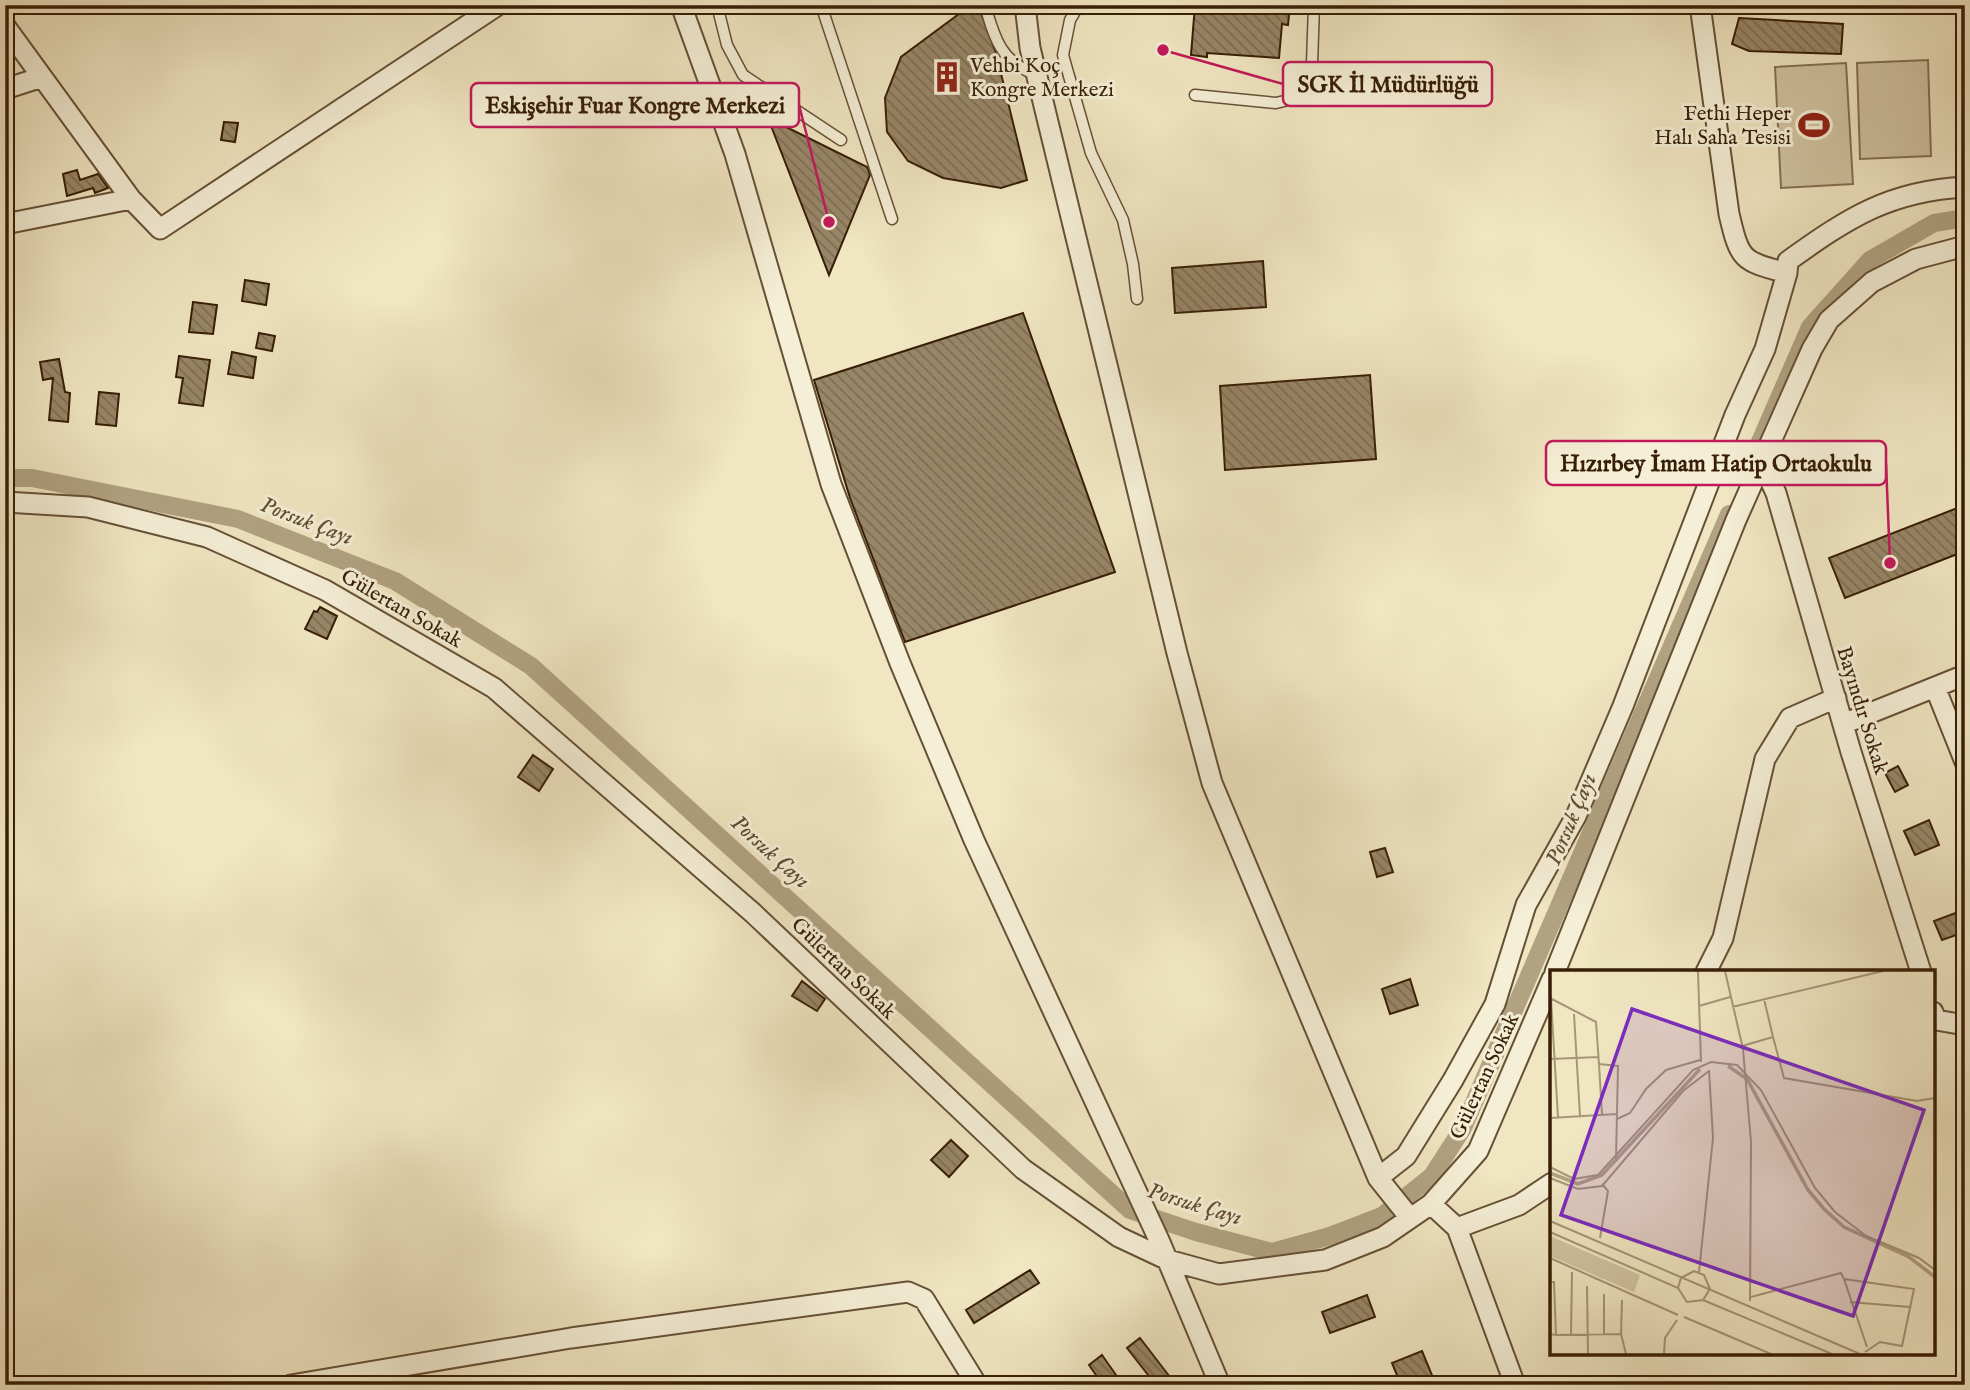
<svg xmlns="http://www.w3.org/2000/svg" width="1970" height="1390" font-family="'IM FELL English',serif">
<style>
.pitch{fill:#d1c4a2;stroke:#847154;stroke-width:2}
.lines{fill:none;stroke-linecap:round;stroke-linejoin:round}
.canal{stroke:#b1a282;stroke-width:18}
.building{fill:url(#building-back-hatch);stroke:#381e06;stroke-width:2}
.lane-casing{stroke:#665035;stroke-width:13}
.street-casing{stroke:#665035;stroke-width:23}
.lane{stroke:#f5efd7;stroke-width:10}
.street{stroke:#f5efd7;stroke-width:19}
.labels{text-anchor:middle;stroke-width:6;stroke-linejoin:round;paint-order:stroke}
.poi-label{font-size:21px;fill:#381e06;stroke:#f5efd7;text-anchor:start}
.street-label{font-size:21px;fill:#381e06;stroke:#f5efd7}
.water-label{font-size:23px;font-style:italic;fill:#624c31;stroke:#f5efd7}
.inset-river{fill:none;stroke:#b1a282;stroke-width:3.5}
.inset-road{fill:none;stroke:#a69677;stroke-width:2}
.view{fill:#7b2cbf;fill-opacity:0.15;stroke:#7b2cbf;stroke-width:3.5}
.inset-edge{fill:none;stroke:#381e06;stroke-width:3.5}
.leader{fill:none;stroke:#c2185b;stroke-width:2.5}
.callout-dot{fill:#c2185b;stroke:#f5efd7;stroke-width:2.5}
.callout{fill:#f5efd7;stroke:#c2185b;stroke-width:2.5}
.callout-label{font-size:23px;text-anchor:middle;font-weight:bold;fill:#381e06}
</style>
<defs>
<pattern id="building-back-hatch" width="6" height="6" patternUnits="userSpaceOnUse" patternTransform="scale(1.75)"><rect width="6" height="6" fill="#988668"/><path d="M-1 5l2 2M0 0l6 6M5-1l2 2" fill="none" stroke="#7d6d54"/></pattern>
</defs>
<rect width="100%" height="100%" fill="#f0e6c2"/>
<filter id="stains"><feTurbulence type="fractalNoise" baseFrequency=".00286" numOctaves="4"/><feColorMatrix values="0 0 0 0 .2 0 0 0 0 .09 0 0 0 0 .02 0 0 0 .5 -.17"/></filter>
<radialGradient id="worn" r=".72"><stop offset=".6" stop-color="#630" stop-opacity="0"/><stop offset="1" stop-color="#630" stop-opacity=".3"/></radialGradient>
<path class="pitch" d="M1928,60L1931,156L1860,159L1857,63Z
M1846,63L1853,184L1781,188L1775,67Z"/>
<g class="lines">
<path class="canal" d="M1745,476L1810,327L1870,260L1934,223L1965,218
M5,478H32L238,519L395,581L531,666L1130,1210L1196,1232L1272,1252L1330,1236L1382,1216L1432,1176L1463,1128L1729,514"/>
</g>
<path class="building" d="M971,5H978L996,53L1027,180L1001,188L943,178L908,161L887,132L885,98L901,57Z
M1195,5H1290L1288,25L1282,24L1279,58L1207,53V57L1191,55Z
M1739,18L1843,24L1841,54L1749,51L1732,44Z
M768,118L867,167L870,175L829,275Z
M224,122L238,123L235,142L221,140Z
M77,170L80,180L98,174L108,188L95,193L93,188L67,196L63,174Z
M1263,261L1266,307L1175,313L1172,268Z
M245,280L269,284L266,305L242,301Z
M193,302L217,305L213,334L189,332Z
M1023,313L1115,572L905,642L850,498L814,380Z
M259,333L275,336L272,351L256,348Z
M232,352L256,357L253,378L228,374Z
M179,356L210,360L203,406L179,403L183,378L176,377Z
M59,359L65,392L70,393L68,422L49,420L53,378L43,380L40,362Z
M1370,375L1376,459L1225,470L1220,386Z
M99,392L119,394L116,426L96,424Z
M1965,505V551L1845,598L1829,558Z
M320,607L337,616L327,639L305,629L314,611L317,612Z
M533,755L553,769L539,791L518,777Z
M1898,766L1908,785L1895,792L1885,773Z
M1929,820L1939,845L1915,855L1904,831Z
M1385,848L1393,872L1377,877L1370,852Z
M1958,912L1965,932L1942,940L1934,921Z
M1410,979L1418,1005L1390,1014L1382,989Z
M802,981L825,999L817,1011L792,996Z
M951,1140L968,1156L949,1177L931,1160Z
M1030,1270L1039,1283L974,1323L966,1310Z
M1367,1295L1375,1317L1330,1333L1322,1312Z
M1140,1338L1176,1385H1156L1127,1348Z
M1422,1351L1436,1385H1401L1392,1363Z
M1102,1355L1123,1385H1103L1089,1365Z"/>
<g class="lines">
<defs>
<path id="lane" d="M717,5L727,45L743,75L841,140
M821,5L892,219
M985,5C994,37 1001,62 1035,74
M1079,5L1070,20L1063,55L1091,153L1123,220L1133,264L1137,299
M1195,95L1276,103L1301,97L1312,64L1314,5"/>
<path id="street" d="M681,5L735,154L831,484L900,663L974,840L1159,1240L1220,1385
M1025,5L1030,48L1177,653L1212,783L1378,1178L1410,1218
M1700,5L1729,214C1740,261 1742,261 1787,273
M5,26L131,199
M5,89L42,77
M5,224L131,199L160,229L498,5
M1761,461L1776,493L1851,752L1921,972
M5,502L88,507L207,537L325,590L494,688L753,913L1023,1169L1119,1237L1168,1260L1219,1274L1325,1260L1383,1237L1431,1204L1478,1151L1552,979
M1935,687L1965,762
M1843,724L1965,675
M1555,972L1736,520L1812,349L1829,320L1872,282L1916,259L1965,246
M1706,972L1723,938L1765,759L1790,718L1836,698
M1933,1012L1936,1020L1965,1025
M1378,1178L1406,1156L1453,1080L1495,1004L1526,905L1576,816L1623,706L1735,415L1765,349L1787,273L1788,261C1848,218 1889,191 1965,187
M1431,1204L1457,1228L1515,1385
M1457,1228L1519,1205L1552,1183
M291,1385L571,1338L908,1292L924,1299L977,1385"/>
</defs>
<use href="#lane" class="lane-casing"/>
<use href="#street" class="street-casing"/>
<use href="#lane" class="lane"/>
<use href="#street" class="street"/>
</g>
<defs>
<symbol id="building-bare" viewBox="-9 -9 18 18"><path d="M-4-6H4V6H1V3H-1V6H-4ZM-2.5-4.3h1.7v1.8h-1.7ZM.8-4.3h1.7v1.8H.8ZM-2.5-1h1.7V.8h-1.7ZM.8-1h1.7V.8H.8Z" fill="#8f2418" stroke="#f5efd7" stroke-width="2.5" paint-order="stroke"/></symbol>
<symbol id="stadium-bare" viewBox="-9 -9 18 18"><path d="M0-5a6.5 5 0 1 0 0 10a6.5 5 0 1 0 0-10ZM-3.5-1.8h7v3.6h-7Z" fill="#8f2418" stroke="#f5efd7" stroke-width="2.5" paint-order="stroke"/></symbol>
</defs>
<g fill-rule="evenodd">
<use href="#building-bare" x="925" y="55" width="44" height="44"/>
<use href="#stadium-bare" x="1792" y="103" width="44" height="44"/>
</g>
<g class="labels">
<g class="poi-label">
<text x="970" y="72">Vehbi Koç<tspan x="970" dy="24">Kongre Merkezi</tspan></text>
<text x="1791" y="120" text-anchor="end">Fethi Heper<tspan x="1791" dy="24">Halı Saha Tesisi</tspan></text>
</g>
<g class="street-label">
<text transform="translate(402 608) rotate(30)" y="7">Gülertan Sokak</text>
<text transform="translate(1863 710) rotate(73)" y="7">Bayındır Sokak</text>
<text transform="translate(844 968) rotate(44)" y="7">Gülertan Sokak</text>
<text transform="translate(1484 1076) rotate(-65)" y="7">Gülertan Sokak</text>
</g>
<g class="water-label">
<text transform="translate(307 520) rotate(21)" y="8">Porsuk Çayı</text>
<text transform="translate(1570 819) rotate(-67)" y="8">Porsuk Çayı</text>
<text transform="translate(771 851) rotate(42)" y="8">Porsuk Çayı</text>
<text transform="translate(1195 1203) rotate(17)" y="8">Porsuk Çayı</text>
</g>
</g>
<g transform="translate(1550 970)">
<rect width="385" height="385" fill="#f0e6c2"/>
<path d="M0,266L90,305L84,322L0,286Z" fill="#d1c4a2"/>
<path class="inset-river" d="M178,96L197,109L258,220L274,239L294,257L359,287L385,307M0,203L28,214L52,205L150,99"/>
<path class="inset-road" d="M148,1L151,92M175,1L193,79L201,172L200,331M0,28L46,52L49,94L68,96L66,188M1,29L8,147M214,29L223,67M149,36L180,27M182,37L333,1M24,44L30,146M192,76L223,67L234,108L367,131L385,128M0,89L49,87M49,94L52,145M0,148L67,144M67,149L80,143L96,119L116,100L150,90M0,197L24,209L48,205L143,100L161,92L187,95L211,120L265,218L285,242L316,266L369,288L385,300M0,208L28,219L52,216L133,121L159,101M0,251L310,384M0,262L128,318L137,332L153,330L160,319L154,305L144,301L131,308L128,318M50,268L58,221L52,214M0,288L128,345M149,302L163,168L159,100M294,309L317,377M0,312H4L6,365L0,364M37,316L38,384M54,324V364M201,327L291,303L294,309L364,319L352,376L330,372L315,382M72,330L71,364L76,384M153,330L282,384M300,332L360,337M134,347L221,384M21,364L22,302M6,365L71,364M114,384L115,368L127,350"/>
<path class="view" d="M82,39L374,140L303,346L11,245Z"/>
<rect width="385" height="385" class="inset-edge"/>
</g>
<path class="leader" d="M1163 50L1283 84M829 222L799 105M1890 563L1886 463"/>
<g class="callout-dot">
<circle cx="1163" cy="50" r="7"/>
<circle cx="829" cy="222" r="7"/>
<circle cx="1890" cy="563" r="7"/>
</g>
<g class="callout">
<rect x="1283" y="62" width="209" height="44" rx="7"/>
<rect x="471" y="83" width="328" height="44" rx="7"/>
<rect x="1546" y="441" width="340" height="44" rx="7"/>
</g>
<g class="callout-label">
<text x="1388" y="92">SGK İl Müdürlüğü</text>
<text x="635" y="113">Eskişehir Fuar Kongre Merkezi</text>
<text x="1716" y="471">Hızırbey İmam Hatip Ortaokulu</text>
</g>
<rect width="1970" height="1390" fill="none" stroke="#f0e6c2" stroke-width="28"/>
<rect x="7" y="7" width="1956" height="1376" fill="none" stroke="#381e06" stroke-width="3.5"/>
<rect x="14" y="14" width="1942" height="1362" fill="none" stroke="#381e06" stroke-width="2"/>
<rect width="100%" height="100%" filter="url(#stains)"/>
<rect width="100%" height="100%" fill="url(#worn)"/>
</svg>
